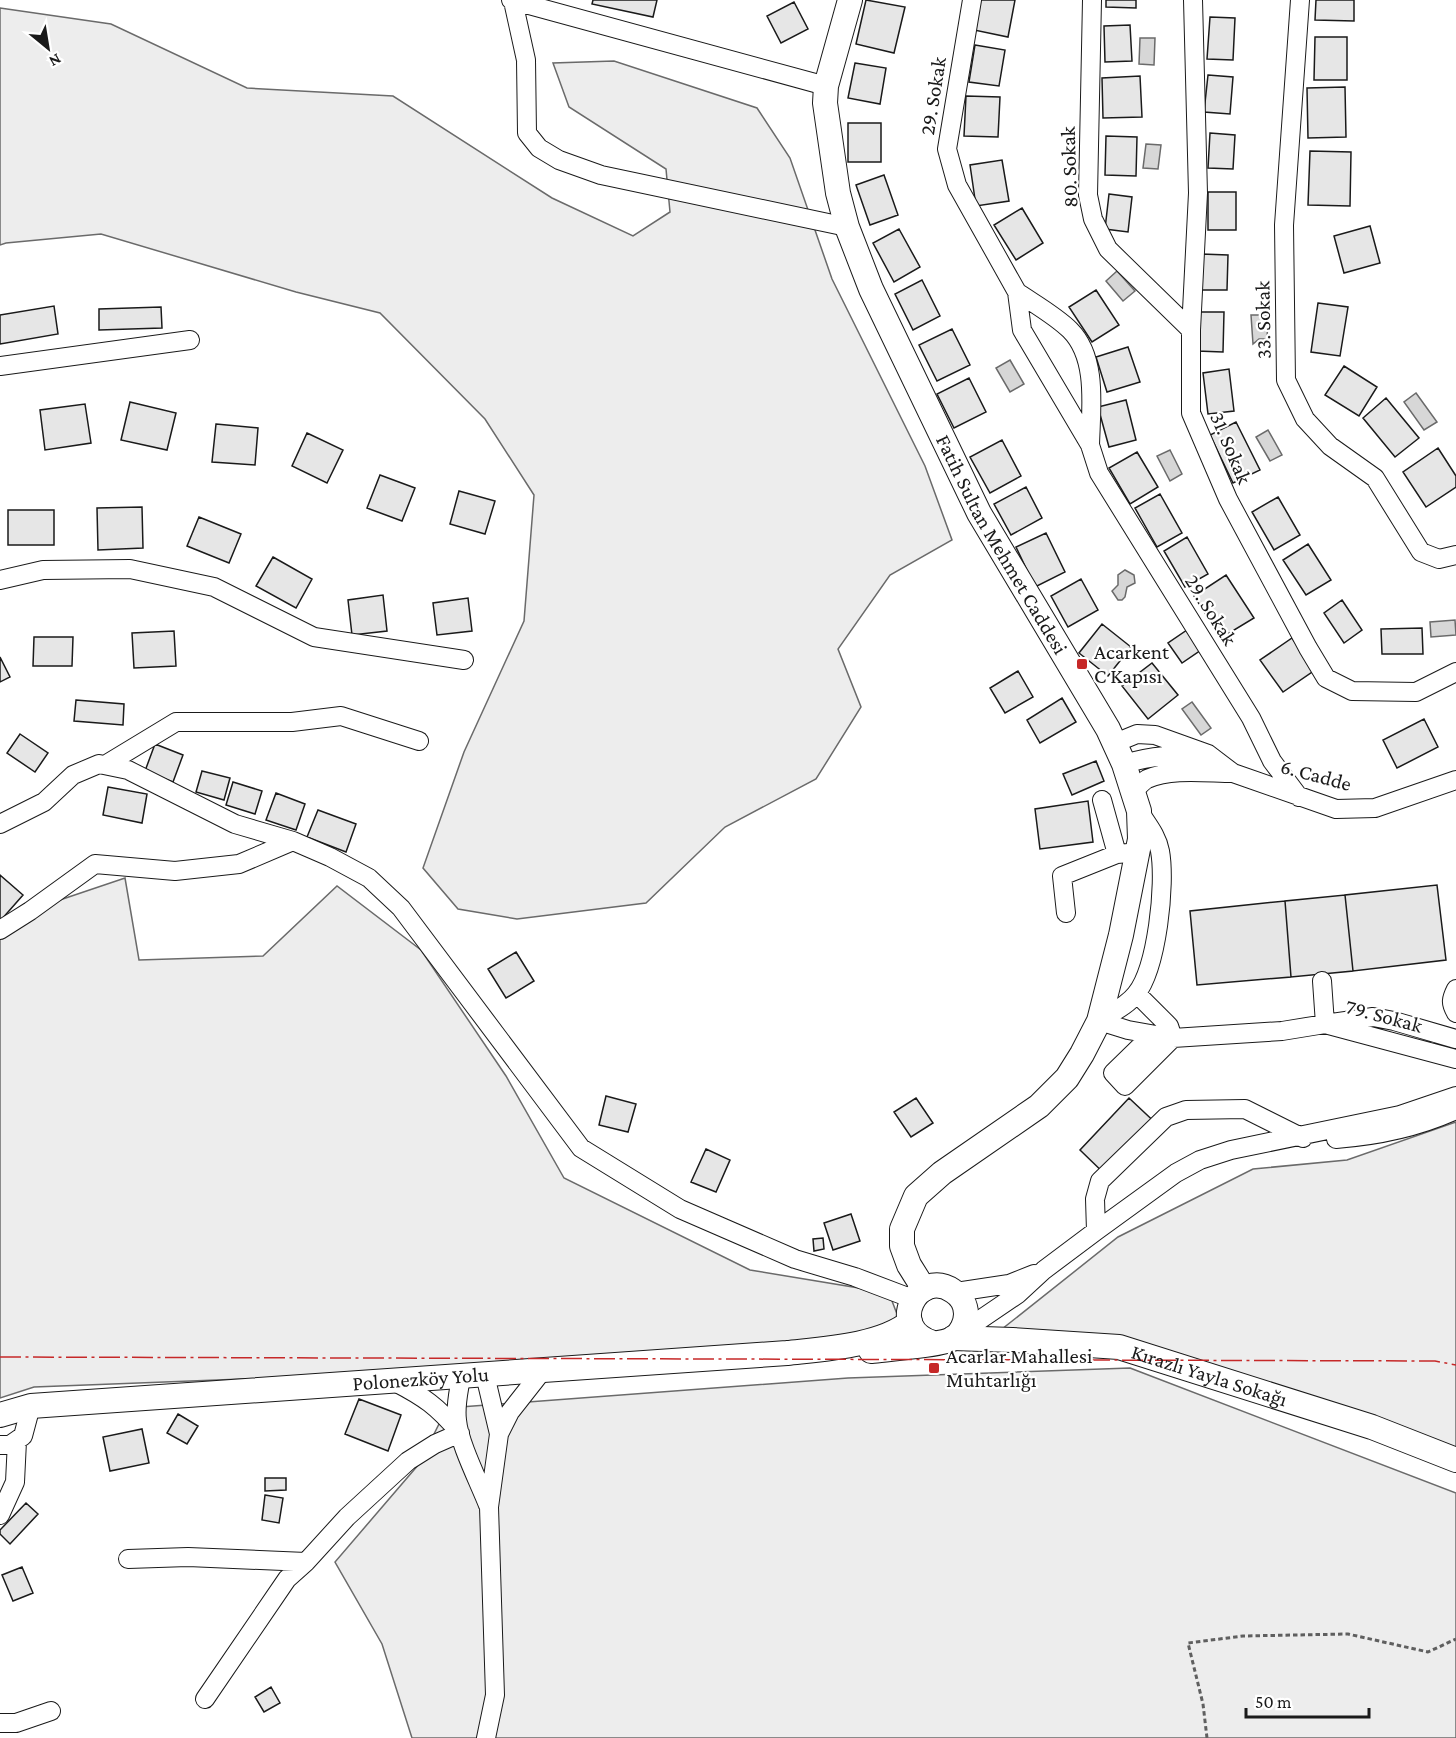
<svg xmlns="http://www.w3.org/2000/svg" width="1456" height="1738" font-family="'Crimson Pro',serif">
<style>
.built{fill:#ededed;stroke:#6a6a6a;stroke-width:1.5}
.water{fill:#d7d7d7;stroke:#6a6a6a;stroke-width:1.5}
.building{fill:#e6e6e6;stroke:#1a1a1a;stroke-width:1.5}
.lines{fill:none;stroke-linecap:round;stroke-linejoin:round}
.minor-casing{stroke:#1a1a1a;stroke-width:20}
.major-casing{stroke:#1a1a1a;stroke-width:26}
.path{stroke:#5f5f5f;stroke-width:3;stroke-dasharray:4.5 3;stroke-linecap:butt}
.minor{stroke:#fff;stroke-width:18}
.major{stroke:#fff;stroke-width:24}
.power{stroke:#c62828;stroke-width:1.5;stroke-dasharray:21 4.5 3 4.5;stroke-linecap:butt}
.poi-dot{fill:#c62828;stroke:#fff;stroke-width:2}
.labels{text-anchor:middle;stroke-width:4.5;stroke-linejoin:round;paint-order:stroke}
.street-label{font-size:21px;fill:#1a1a1a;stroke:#fff}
.poi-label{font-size:21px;fill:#1a1a1a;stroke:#fff;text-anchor:start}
</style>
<rect width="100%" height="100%" fill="#fff"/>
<path class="built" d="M0,8L111,24L247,88L393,96L552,198L633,236L670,212L666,169L569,107L553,63L614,61L757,108L790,158L832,279L925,466L952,540L890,575L838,649L861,707L816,779L725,827L646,903L517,919L458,909L423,868L464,752L524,621L534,495L485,419L380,313L296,292L101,234L6,243L0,245Z
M125,878L139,960L263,956L337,886L421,950L506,1076L564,1178L750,1270L889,1293L903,1330L549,1367L34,1387L0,1398V933L45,905Z
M1456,1122V1468L1139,1349L992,1337L1118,1237L1253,1169L1347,1160Z
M1130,1368L1456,1493V1738H412L382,1644L335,1562L419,1464L447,1408L848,1378Z"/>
<path class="water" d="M1140,38H1155L1154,65L1139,64Z
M1146,144L1161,145L1158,169L1143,168Z
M1117,271L1135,291L1123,301L1106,281Z
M1251,315H1268L1267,341L1265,339H1259L1253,344Z
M1010,360L1024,384L1010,392L996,368Z
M1416,393L1437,422L1424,430L1404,402Z
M1268,430L1282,455L1270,461L1256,437Z
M1170,450L1182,474L1170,481L1157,456Z
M1125,570L1134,575L1135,583L1127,587L1125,597L1122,600H1118L1112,591L1118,585V575Z
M1455,620L1456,635L1431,637L1430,622Z
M1192,702L1211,728L1201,735L1182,709Z"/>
<path class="building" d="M593,0H657L653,17L592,4Z
M866,0L905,7L894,53L856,44Z
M980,0H1015L1008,37L974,30Z
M1106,0H1136V8L1106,7Z
M1316,0H1354V21L1315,20Z
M794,2L808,29L781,43L767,16Z
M1210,17L1235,18L1233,60L1207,59Z
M1130,25L1132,61L1105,62L1104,26Z
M1315,37H1347V80H1314Z
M975,45L1005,50L999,86L969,82Z
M855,63L886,68L880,104L848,98Z
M1208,75L1233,77L1230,114L1204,112Z
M1140,76L1142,117L1103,118L1102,78Z
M1345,87L1346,137L1308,138L1307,88Z
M966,96L1000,97L998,137L964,136Z
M848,123H881V162H848Z
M1210,133L1235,135L1233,169L1208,168Z
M1106,136L1137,137L1136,176L1105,175Z
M1310,151L1351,152L1350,206L1308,205Z
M1002,160L1009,201L976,206L970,165Z
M884,175L898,215L870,225L856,185Z
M1208,192H1236V230H1208Z
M1109,194L1132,197L1128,232L1105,229Z
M1022,208L1043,243L1016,260L994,225Z
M1370,226L1380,263L1344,273L1334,236Z
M899,229L920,267L894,282L873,243Z
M1201,254L1228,255L1227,290H1200Z
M922,280L940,316L913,330L895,294Z
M1096,290L1119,325L1092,342L1069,307Z
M1318,303L1348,307L1340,356L1311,352Z
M54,306L58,334L0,344V315Z
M161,307L162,328L99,330V309Z
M1198,312H1224L1223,352L1197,351Z
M952,329L970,365L937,381L919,345Z
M1128,347L1140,382L1107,392L1096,357Z
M1344,366L1377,387L1359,416L1325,395Z
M1229,369L1234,411L1208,414L1203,373Z
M969,378L986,412L954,428L937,394Z
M1386,398L1419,438L1395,457L1363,418Z
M1126,400L1136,440L1109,447L1098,407Z
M130,402L176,413L167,450L121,440Z
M85,404L91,443L45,450L40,410Z
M1236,422L1260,470L1233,483L1210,435Z
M216,424L258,428L255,465L212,462Z
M307,433L343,450L327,483L292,466Z
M1002,440L1021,476L990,493L970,457Z
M1438,448L1456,476V487L1426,507L1403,472Z
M1137,452L1158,487L1130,504L1109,468Z
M380,475L415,488L402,521L367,508Z
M1026,487L1042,518L1011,535L994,504Z
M459,491L495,501L485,534L450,524Z
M1160,494L1182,533L1157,547L1135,508Z
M1278,497L1300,535L1274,550L1252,512Z
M142,507L143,548L98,550L97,508Z
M8,510H54V545H8Z
M199,517L241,534L229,563L187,546Z
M1046,533L1065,572L1035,587L1016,547Z
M1187,537L1208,574L1185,587L1164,551Z
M1308,544L1331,580L1306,595L1283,560Z
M273,557L312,579L296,608L256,586Z
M1226,575L1254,618L1221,638L1194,596Z
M1081,579L1098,610L1068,627L1051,596Z
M383,595L387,631L352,635L348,600Z
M468,598L472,631L437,635L433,603Z
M1342,600L1362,630L1344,643L1324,613Z
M1102,624L1131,647L1108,676L1079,653Z
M1422,628L1423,654H1382L1381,629Z
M1187,630L1201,650L1182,663L1168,643Z
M174,631L176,666L134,668L132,633Z
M34,637H73L72,666H33Z
M1292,638L1315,670L1283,692L1260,660Z
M0,657L10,677L0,682Z
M1152,663L1178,695L1148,719L1122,686Z
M1018,671L1033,697L1005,713L990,688Z
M1062,698L1076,722L1040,743L1027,720Z
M76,700L124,704L123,725L74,721Z
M1424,719L1438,747L1397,768L1383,740Z
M20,734L48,753L35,772L7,753Z
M155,744L183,755L173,782L145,771Z
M1096,761L1104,781L1072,795L1063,774Z
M202,771L230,778L224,800L196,792Z
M233,782L262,791L255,814L226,805Z
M108,787L147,794L142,823L103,815Z
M276,793L305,804L296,830L266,820Z
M1088,801L1093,842L1040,849L1035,809Z
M318,810L356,824L346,852L307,837Z
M0,875L23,895L1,920H0Z
M1437,885L1446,960L1353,971L1345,895Z
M1345,895L1353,971L1291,977L1285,901Z
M1285,901L1291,977L1197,985L1190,911Z
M516,952L534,981L506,998L488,969Z
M606,1096L636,1104L628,1132L599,1125Z
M916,1098L933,1123L911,1137L894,1112Z
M1129,1098L1162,1129L1112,1181L1080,1150Z
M706,1149L730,1160L716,1192L691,1182Z
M851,1214L860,1241L833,1250L824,1223Z
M823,1238L824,1249L814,1251L813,1239Z
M359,1399L401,1415L388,1451L345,1434Z
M178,1414L198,1426L187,1444L167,1433Z
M142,1429L149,1463L110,1471L103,1437Z
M265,1478H286V1490L265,1491Z
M265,1495L283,1498L279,1523L262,1520Z
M26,1503L38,1514L10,1544L0,1534V1530Z
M22,1567L33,1593L13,1601L2,1575Z
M271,1687L280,1703L264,1712L255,1697Z"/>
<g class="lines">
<defs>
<path id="minor" d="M511,0L826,86
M972,0L947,149L957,185L1017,292L1022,330L1090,445L1099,473L1251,718L1272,761L1299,797
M1092,0L1088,195L1093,219L1108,249L1191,330
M1193,0L1198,193L1191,330V413L1228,499L1308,648L1326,678L1352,691L1416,692L1456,672
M1300,0L1284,225L1286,380L1305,419L1330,446L1375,478L1421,552L1439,559L1456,555
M513,1L526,60L527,133L539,148L559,160L601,175L847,227
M1017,292C1033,303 1056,316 1070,330C1098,358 1091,408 1090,445
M0,366L190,340
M0,580L43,570L130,569L214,587L314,637L464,660
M1115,743L1137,734L1155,735L1208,754L1233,773L1336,809L1375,808L1456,780
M1124,764C1151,756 1175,753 1202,759
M105,765L176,722H292L341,716L419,741
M1133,792C1137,788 1142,782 1147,779C1172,768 1207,773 1233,773L1230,772
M1102,800L1117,854L1129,853
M0,824L44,802L73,775L99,764L128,770L235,824L293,841L330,857L369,878L401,908L581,1148L680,1209L795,1259L855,1277L913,1299
M1066,913L1062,876L1117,854
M0,930L30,911L95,864L175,871L239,864L293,841
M1456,989C1451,999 1450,1003 1456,1013
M1137,994L1169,1026L1173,1038L1125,1086L1113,1073L1152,1035
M1099,1021L1128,1030L1173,1038L1282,1031L1325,1024L1322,981
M1099,1021C1111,1013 1127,1006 1136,994C1157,968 1166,884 1160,851C1157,835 1147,824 1139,811
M1456,1039L1394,1021L1373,1017L1325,1024L1456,1059
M1336,1139C1376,1136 1419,1127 1456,1110
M1096,1231L1095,1199L1100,1181L1166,1117L1186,1110L1245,1109L1303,1138
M956,1292L1009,1284L1034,1274
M959,1334L1018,1294L1044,1270L1096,1231L1176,1173L1200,1160L1231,1150L1400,1115L1456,1096
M485,1375L499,1434
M461,1377C459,1391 455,1405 457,1420C459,1443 479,1482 488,1505
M395,1382C424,1397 437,1406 459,1432
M0,1445H10L23,1436L31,1406
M0,1515L15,1482L17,1441
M128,1559L188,1557L306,1562
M205,1699L287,1579L306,1562L347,1517L408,1461L435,1444L460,1433
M0,1723H16L51,1711
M486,1738L495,1695L489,1507L499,1434L510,1412L543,1370"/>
<g id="major">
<path id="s1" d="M850,0L826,86L825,103L838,193L847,227L871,289L979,513L1108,729L1124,764L1139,811L1140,839L1121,935L1099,1021L1082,1054L1067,1078L1039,1106L942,1173L916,1196L902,1229V1246L909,1265L924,1289"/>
<path id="s2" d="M953,1338L1012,1340L1119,1347L1372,1427L1456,1460"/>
<path d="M871,1351C887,1349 944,1345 954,1338C961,1333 966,1323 966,1314C966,1305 961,1296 953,1291C918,1267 885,1328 933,1343"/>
<path id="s3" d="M0,1415L31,1406L787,1353C823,1349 881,1346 910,1322"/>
</g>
</defs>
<use href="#minor" class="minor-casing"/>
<use href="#major" class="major-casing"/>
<path class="path" d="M1207,1738L1203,1704L1188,1643L1243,1636L1348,1634L1428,1652L1456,1639"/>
<use href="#minor" class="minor"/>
<use href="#major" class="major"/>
<path class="power" d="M0,1357L1435,1361L1456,1365"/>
</g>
<g class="poi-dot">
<rect x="1076" y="658" width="12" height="12" rx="3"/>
<rect x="928" y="1362" width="12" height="12" rx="3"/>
</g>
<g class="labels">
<g class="street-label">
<text transform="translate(933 96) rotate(-81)" y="7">29. Sokak</text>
<text transform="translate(1069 167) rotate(-92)" y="7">80. Sokak</text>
<text transform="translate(1263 320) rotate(-91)" y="7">33. Sokak</text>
<text transform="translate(1231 448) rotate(67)" y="7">31. Sokak</text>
<text dy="7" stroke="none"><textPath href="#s1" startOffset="586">Fatih Sultan Mehmet Caddesi</textPath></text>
<text transform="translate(1211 610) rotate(58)" y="7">29. Sokak</text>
<text transform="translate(1316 775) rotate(15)" y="7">6. Cadde</text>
<text transform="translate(1384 1016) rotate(15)" y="7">79. Sokak</text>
<text dy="7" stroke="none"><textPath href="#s2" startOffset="261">Kırazlı Yayla Sokağı</textPath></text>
<text dy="7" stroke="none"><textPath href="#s3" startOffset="423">Polonezköy Yolu</textPath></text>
</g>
<g class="poi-label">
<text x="1094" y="659">Acarkent<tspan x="1094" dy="24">C Kapısı</tspan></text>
<text x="946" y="1363">Acarlar Mahallesi<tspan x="946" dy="24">Muhtarlığı</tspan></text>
</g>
</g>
<g transform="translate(48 48) rotate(150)" stroke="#ffffff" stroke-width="4.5" paint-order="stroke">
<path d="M0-4.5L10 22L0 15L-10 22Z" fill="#1a1a1a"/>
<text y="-9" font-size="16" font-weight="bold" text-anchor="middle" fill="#1a1a1a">N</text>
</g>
<path d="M1246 1708v9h123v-9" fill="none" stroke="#1a1a1a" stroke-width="3"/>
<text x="1255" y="1708" font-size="18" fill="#1a1a1a" stroke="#ffffff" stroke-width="4.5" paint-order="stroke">50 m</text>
</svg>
